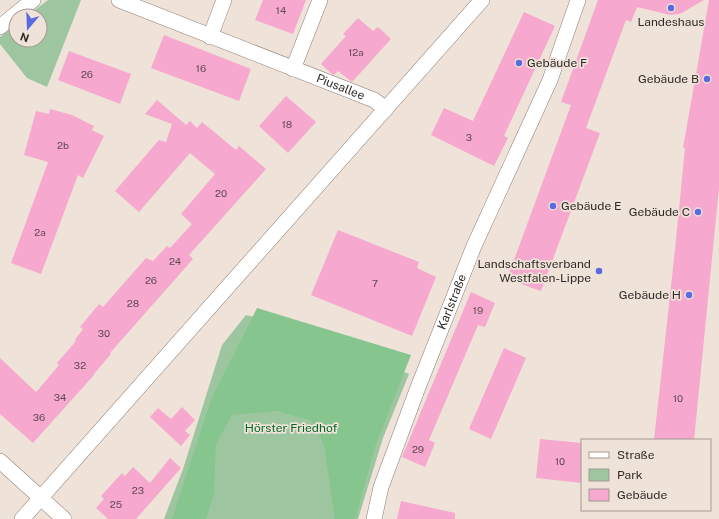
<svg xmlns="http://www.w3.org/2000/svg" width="719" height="519" font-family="'Public Sans',sans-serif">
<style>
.green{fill:#9dc6a0}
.forest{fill:#86c58d}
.building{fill:#f6a8ce}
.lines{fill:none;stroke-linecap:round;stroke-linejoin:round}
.street-casing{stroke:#8b7f76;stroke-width:16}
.street{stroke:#fff;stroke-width:15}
.poi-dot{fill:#5a6ae1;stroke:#efe2d9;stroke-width:1.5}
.labels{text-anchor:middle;stroke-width:3.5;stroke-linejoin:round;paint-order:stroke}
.number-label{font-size:10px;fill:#624a52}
.poi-label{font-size:12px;fill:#302b28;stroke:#efe2d9;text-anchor:end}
.street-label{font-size:12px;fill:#302b28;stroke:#efe2d9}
.park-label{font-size:12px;fill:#036824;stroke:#efe2d9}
</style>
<rect width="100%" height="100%" fill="#efe2d9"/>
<path class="green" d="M48,0H81L47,87L27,78L0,44V37L16,25V40H40V16H27Z
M246,315L296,327L409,374L383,438L358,519H164L183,469L222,345Z"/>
<path class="forest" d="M257,308L411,355L375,447L355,519H335L324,445L312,421L277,411L232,415L216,444L214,493L206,519H172L212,397Z"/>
<path class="building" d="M263,0H306L293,34L255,20Z
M598,0H704L680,14L670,15L637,7L631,22L626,20L586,128L600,133L541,291L507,279L571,105L561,102Z
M709,0H719V188L694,440H654L675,250L685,148H683Z
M524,12L555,26L504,136L508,138L494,166L431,135L444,108L473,121Z
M358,18L373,31L378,27L391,39L352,82L338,71L334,75L331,73L321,64L346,36L343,34Z
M164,35L251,69L239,101L151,68Z
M69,51L131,74L120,104L58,80Z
M286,96L316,122L288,153L259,126Z
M157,100L186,125L190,121L197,128L202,122L236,150L239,146L266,169L189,255L193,259L110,353L111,354L94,374V375L33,443L0,414V358L36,392L38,390L59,365L57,363L76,341L75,340L83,329L80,327L99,304L103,307L146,258L153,261L167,246L170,248L192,224L181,214L215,174L190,153L139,212L115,191L159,140L166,142L172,124L145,114Z
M50,109L72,115L94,126L92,130L104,136L83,178L78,175L41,274L11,263L48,162L24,155L36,111L49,114Z
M338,230L419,262L417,268L436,277L412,336L311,295Z
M471,292L495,303L485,327L478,325L429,440L435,443L425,467L402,457Z
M504,348L526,358L491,439L469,429Z
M182,407L195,420L185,431L190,435L181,446L150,417L158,408L171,419Z
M540,439L582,443V483L536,478Z
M170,458L181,468L136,519H108L96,508L104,499L101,496L122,473L125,476L133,467L150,483Z
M401,501L455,513V519H397Z"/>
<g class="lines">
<defs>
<g id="street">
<path id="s1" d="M119,0L374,100L386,109"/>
<path d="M0,27L33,0"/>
<path d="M210,37L224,0"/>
<path d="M293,69L320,0"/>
<path d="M0,461L64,519"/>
<path d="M22,519L482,0"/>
<path id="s2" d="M374,519L381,487L417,390L474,246L550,80L578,0"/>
</g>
</defs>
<use href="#street" class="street-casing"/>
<use href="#street" class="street"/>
</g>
<g class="poi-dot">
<circle cx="671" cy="8" r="4"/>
<circle cx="519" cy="63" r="4"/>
<circle cx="707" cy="79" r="4"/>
<circle cx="553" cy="206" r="4"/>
<circle cx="698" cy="212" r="4"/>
<circle cx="599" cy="271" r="4"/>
<circle cx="689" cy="295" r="4"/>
</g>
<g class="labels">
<g class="number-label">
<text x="281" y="14">14</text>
<text x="356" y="56">12a</text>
<text x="201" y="72">16</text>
<text x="87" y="78">26</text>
<text x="287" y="128">18</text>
<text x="469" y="141">3</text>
<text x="63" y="149">2b</text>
<text x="221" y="197">20</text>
<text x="40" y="236">2a</text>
<text x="175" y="265">24</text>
<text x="151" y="284">26</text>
<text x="375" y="287">7</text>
<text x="133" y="307">28</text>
<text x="478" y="314">19</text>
<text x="104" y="337">30</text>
<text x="80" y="369">32</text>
<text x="60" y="401">34</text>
<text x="678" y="402">10</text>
<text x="39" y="421">36</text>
<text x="418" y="453">29</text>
<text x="560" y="465">10</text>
<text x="138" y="494">23</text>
<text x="116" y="508">25</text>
</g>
<g class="poi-label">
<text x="671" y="26" text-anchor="middle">Landeshaus</text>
<text x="527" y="67" text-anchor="start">Gebäude F</text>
<text x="699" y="83">Gebäude B</text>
<text x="561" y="210" text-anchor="start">Gebäude E</text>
<text x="690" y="216">Gebäude C</text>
<text x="591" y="268">Landschaftsverband<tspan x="591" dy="14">Westfalen-Lippe</tspan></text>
<text x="681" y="299">Gebäude H</text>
</g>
<g class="street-label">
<text dy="4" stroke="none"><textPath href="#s1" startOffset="238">Piusallee</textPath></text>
<text dy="4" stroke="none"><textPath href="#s2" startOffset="231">Karlstraße</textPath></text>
</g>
<g class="park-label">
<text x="291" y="432">Hörster Friedhof</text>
</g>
</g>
<rect x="581" y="439" width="130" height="72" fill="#efe2d9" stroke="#a39992"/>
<rect x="589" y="452" width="20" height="6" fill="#ffffff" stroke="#a39992"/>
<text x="617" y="459" font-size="12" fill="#302b28">Straße</text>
<rect x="589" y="469" width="20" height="12" fill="#9dc6a0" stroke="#a39992"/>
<text x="617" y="479" font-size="12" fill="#302b28">Park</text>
<rect x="589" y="489" width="20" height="12" fill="#f6a8ce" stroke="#a39992"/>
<text x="617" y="499" font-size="12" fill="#302b28">Gebäude</text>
<g transform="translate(28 28) rotate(199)"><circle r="19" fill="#efe2d9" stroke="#a39992"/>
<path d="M0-3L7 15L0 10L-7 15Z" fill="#5a6ae1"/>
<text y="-6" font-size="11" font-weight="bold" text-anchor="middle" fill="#302b28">N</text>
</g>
</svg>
